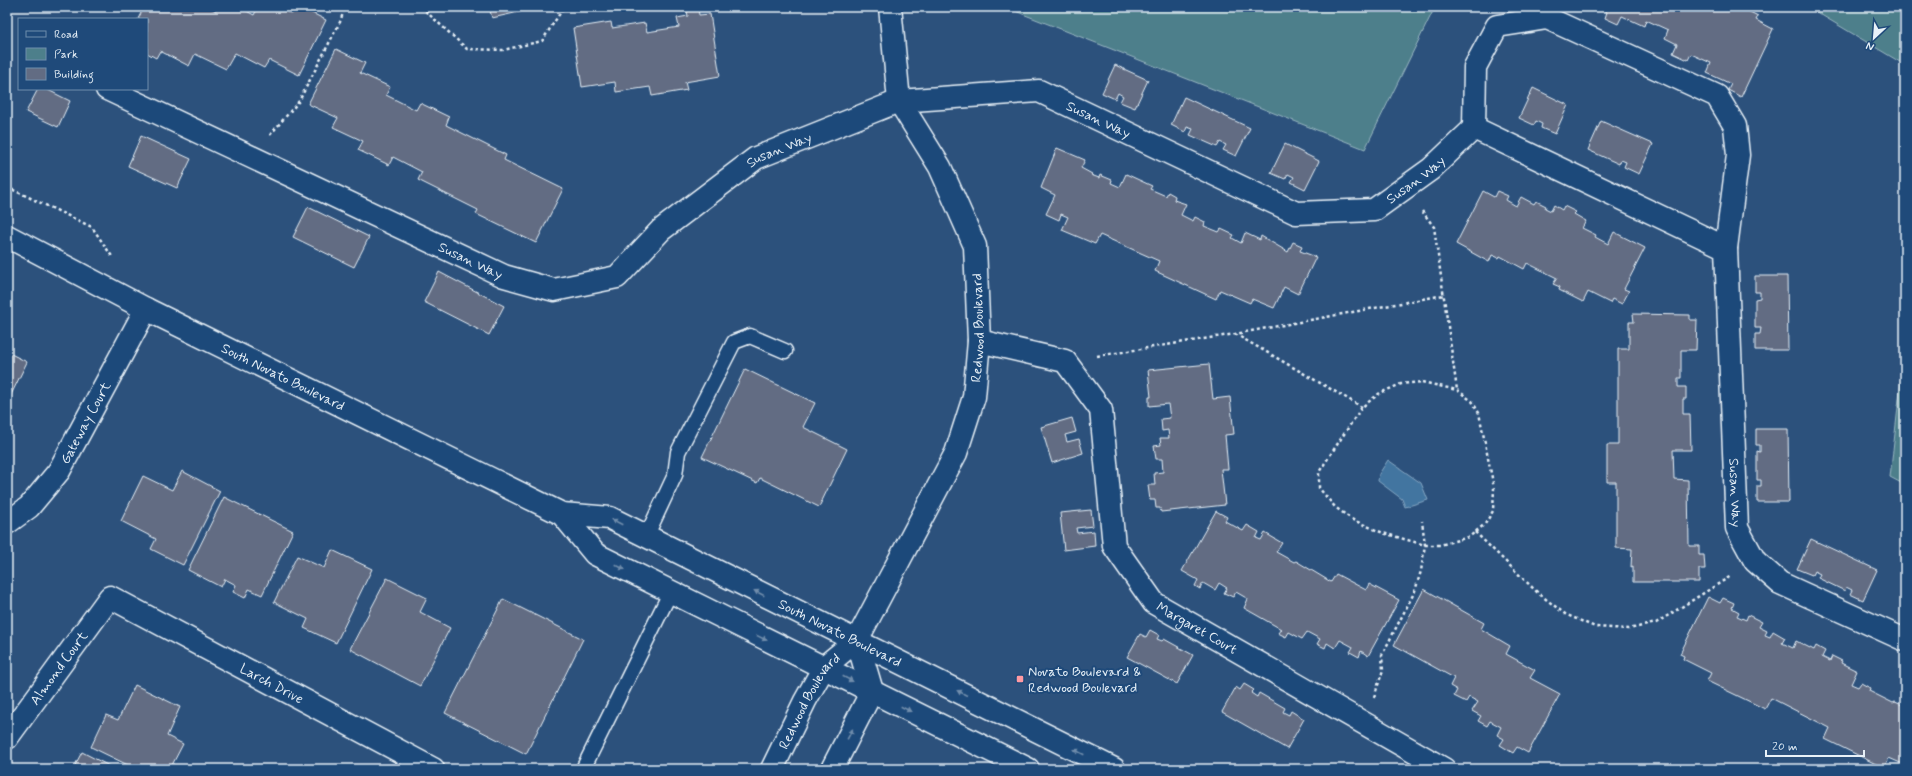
<svg xmlns="http://www.w3.org/2000/svg" width="1912" height="776" font-family="Mynerve,sans-serif">
<style>
.green{fill:#4d7f8b;stroke:#9ab8c2}
.water{fill:#4375a0;stroke:#85a7c3}
.building{fill:#626c83;stroke:#e8f1f8}
.lines{fill:none;stroke-linecap:round;stroke-linejoin:round}
.service-casing{stroke:#e8f1f8;stroke-width:17}
.minor-casing{stroke:#e8f1f8;stroke-width:25}
.secondary-casing{stroke:#e8f1f8;stroke-width:25}
.path{stroke:#e8f1f8;stroke-width:2.5;stroke-dasharray:3 3;stroke-linecap:butt}
.service{stroke:#1f4a7a;stroke-width:14}
.minor{stroke:#1f4a7a;stroke-width:22}
.secondary{stroke:#1f4a7a;stroke-width:22}
.oneway{fill:#6f8dac}
.poi-dot{fill:#ff9aa2;stroke:#1f4a7a;stroke-width:1.5}
.labels{text-anchor:middle;stroke-width:4;stroke-linejoin:round;paint-order:stroke}
.street-label{font-size:14px;fill:#e8f1f8;stroke:#1f4a7a}
.poi-label{font-size:14px;fill:#e8f1f8;stroke:#1f4a7a;text-anchor:start}
</style>
<rect width="100%" height="100%" fill="#2c517c"/>
<filter id="ink" filterUnits="userSpaceOnUse"><feTurbulence type="fractalNoise" baseFrequency=".025" numOctaves="2"/><feDisplacementMap in="SourceGraphic" scale="8" xChannelSelector="R" yChannelSelector="G"/><feConvolveMatrix kernelMatrix="1 2 1 2 8 2 1 2 1" color-interpolation-filters="sRGB"/></filter>
<g filter="url(#ink)">
<path class="green" d="M1005,7H1435L1365,149Z
M1808,7H1905V65Z
M1905,346V485L1890,477Z"/>
<path class="water" d="M1388,460L1421,483L1428,500L1405,507L1402,499L1378,481L1379,474Z"/>
<path class="building" d="M144,7H208L216,11L218,7H239L254,15L258,7H278L292,14L295,7H300L326,20L299,75L269,60L264,68L235,53L226,69L195,54L189,66L160,51L156,58L147,53V19H138Z
M489,7H532L533,9L492,18Z
M1596,7H1740L1758,16L1756,20L1773,29L1741,97L1728,90L1731,84L1707,73L1711,63L1691,54L1688,60L1673,53L1677,44L1665,38L1668,30L1646,20L1644,26L1622,16L1618,24L1605,18L1607,12Z
M698,9L699,15L710,14L720,76L685,82L687,90L652,96L650,87L616,92L615,82L582,87L573,28L611,22L612,28L645,23L647,32L679,27L677,18L688,16L687,11Z
M336,49L365,63L360,73L390,87L386,95L416,110L420,103L449,117L446,125L506,155L504,160L563,189L536,243L476,214L478,210L418,180L422,172L393,157L389,165L358,150L363,141L333,127L338,118L308,104Z
M1115,65L1148,80L1135,108L1120,102L1123,96L1118,93L1115,99L1102,93Z
M1533,88L1568,105L1555,134L1541,128L1542,124L1536,121L1534,125L1519,118Z
M38,89H46L70,101L58,127L26,112Z
M1184,97L1250,128L1236,156L1223,150L1226,145L1220,142L1217,147L1190,135L1193,129L1187,127L1185,132L1171,125Z
M1601,121L1653,144L1639,174L1624,167L1626,162L1621,160L1619,164L1588,150Z
M141,136L191,159L177,188L128,166Z
M1285,144L1319,161L1305,189L1291,182L1294,177L1288,174L1285,179L1271,173Z
M1057,148L1085,160L1081,168L1092,174L1091,175L1099,178L1100,175L1112,180L1111,183L1120,187L1126,174L1152,186L1150,189L1166,196L1168,192L1175,196L1174,200L1186,204L1181,215L1193,221L1195,217L1205,222L1204,226L1219,232L1221,229L1234,235L1232,238L1241,243L1245,233L1260,240L1261,236L1288,252L1293,242L1302,246L1300,251L1316,257L1298,294L1284,287L1274,308L1252,299L1250,303L1220,290L1216,299L1155,271L1159,261L1100,235L1095,244L1062,230L1068,217L1061,214L1059,220L1046,214L1055,195L1041,188Z
M1483,191L1494,197L1497,191L1508,196L1506,200L1516,206L1521,197L1534,204L1536,201L1546,206L1545,208L1551,211L1554,205L1562,210L1564,206L1576,212L1574,214L1586,221L1582,228L1596,235L1595,237L1608,244L1614,232L1645,248L1624,289L1629,291L1622,304L1612,299L1610,303L1588,292L1583,302L1559,290L1560,287L1553,284L1557,278L1527,263L1524,269L1500,256L1499,258L1492,255L1489,262L1456,244Z
M308,207L369,237L354,267L293,237Z
M439,272L504,306L489,335L424,302Z
M1755,276H1787L1788,350H1755V334H1760L1761,328H1755V299L1760,298V292H1755Z
M1633,314L1690,315V320H1697L1696,350H1681V378H1678V387H1686V399H1683V414H1690L1691,450H1673L1674,479L1688,480L1689,546H1699V555H1704L1705,569H1699V582H1633V566L1631,567L1632,549L1616,548V482H1607V445H1618V349H1629V322H1634Z
M7,352L27,362L7,403Z
M1209,364L1213,399L1230,397L1234,434L1225,435L1228,469H1221L1225,505L1161,512L1160,508H1156L1155,500H1150L1148,485H1155L1154,473L1163,472L1162,459H1156L1154,446L1161,445L1160,438H1169L1168,430L1162,431L1161,419L1170,418L1168,404L1149,406V397H1151L1148,370Z
M745,369L815,403L803,427L847,449L819,507L760,478L757,483L702,457Z
M1072,418L1076,432L1065,435L1067,442L1079,439L1083,453L1052,463L1041,427Z
M1756,429H1788L1789,502H1757V486H1761V480H1757V451L1760,452V445H1756Z
M182,471L220,491L183,565L151,549L156,539L121,521L143,476L172,490Z
M224,497L293,531L262,595L249,589L245,598L233,592L236,585L225,579L221,587L188,570Z
M1091,510L1093,526L1076,528L1077,533L1094,531L1095,546L1064,550L1060,513Z
M1216,511L1227,517L1225,521L1243,531L1247,525L1259,532L1256,538L1261,540L1265,533L1282,543L1276,552L1294,562L1296,561L1331,582L1336,574L1366,590L1369,584L1399,600L1368,656L1361,651L1359,657L1350,652L1353,647L1340,640L1335,648L1327,643L1325,648L1317,644L1320,639L1307,632L1302,639L1289,632L1286,637L1278,633L1281,629L1244,608L1248,599L1236,592L1233,597L1224,593L1227,588L1219,583L1215,590L1203,583L1200,589L1195,586L1198,580L1182,571Z
M1811,539L1877,570L1863,600L1850,594L1852,590L1846,587L1845,591L1818,578L1820,574L1814,571L1812,575L1797,569Z
M332,550L372,569L336,643L304,628L308,619L274,602L297,556L324,568Z
M387,578L427,598L420,612L450,628L420,686L350,649Z
M1424,589L1484,623L1481,629L1510,646L1506,654L1535,670L1530,678L1560,694L1528,753L1517,747L1513,753L1500,745L1504,739L1497,735L1501,727L1490,721L1487,726L1478,721L1481,716L1472,711L1478,702L1469,697L1466,702L1454,696L1457,690L1450,686L1454,678L1394,645Z
M1708,597L1720,603L1723,598L1734,603L1732,608L1739,612L1737,616L1746,620L1748,615L1762,622L1759,627L1767,631L1765,635L1770,637L1773,631L1785,638L1782,643L1793,648L1796,641L1814,650L1816,646L1825,651L1822,657L1830,661L1832,656L1842,661L1841,663L1857,671L1851,684L1858,687L1861,683L1870,688L1869,691L1893,703L1895,702L1905,706V765L1889,758L1884,768L1825,739L1830,728L1771,698L1765,709L1707,681L1711,673L1683,659L1684,656L1680,654Z
M503,599L583,639L526,754L445,713Z
M1150,630L1159,635L1157,639L1162,641L1164,639L1193,655L1177,684L1127,657L1140,634L1146,637Z
M1244,684L1254,690L1251,693L1257,697L1259,693L1285,708L1283,712L1289,715L1291,711L1304,719L1287,749L1222,712L1236,687L1240,690Z
M135,685L180,707L167,736L183,744L170,769H136L91,747L106,715L118,720Z
M82,752L115,769H73Z
M290,764L296,769H286Z"/>
<g class="lines">
<defs>
<path id="service" d="M646,537L675,475L678,452L734,342L750,336L785,351
M583,769L670,593"/>
<g id="minor">
<path id="s1" d="M107,89L504,276L554,290L617,277L661,230L756,158L899,101L1039,91L1296,213L1374,210L1431,169L1474,128L1726,248L1737,528L1755,561L1780,583L1905,640"/>
<path d="M1474,128L1475,67L1497,26L1547,18L1717,96L1735,126L1738,155L1726,248"/>
<path id="s2" d="M979,341L1065,361L1101,410L1114,546L1154,603L1444,769"/>
<path id="s3" d="M7,523L29,507L59,471L146,309"/>
<path id="s4" d="M7,738L110,597L433,769"/>
<path id="s5" d="M772,769L805,701L824,667L857,640L956,453L974,397L979,341L975,246L940,167L899,101L890,7"/>
<path d="M832,769L872,691L857,640"/>
</g>
<g id="secondary">
<path id="s6" d="M7,236L146,309L562,514L610,518L1114,769"/>
<path d="M562,514L595,554L1028,769"/>
</g>
</defs>
<use href="#service" class="service-casing"/>
<use href="#minor" class="minor-casing"/>
<use href="#secondary" class="secondary-casing"/>
<path class="path" d="M421,7L467,49L503,50L542,41L564,7
M270,135L299,101L340,22L345,7
M7,187L92,227L113,258
M1422,211L1434,227L1457,390
M1235,334L1362,407
M1097,356L1235,334L1444,295
M1422,382L1457,390L1472,401L1479,413L1494,488L1493,511L1485,524L1469,537L1440,545H1425L1383,533L1353,520L1335,507L1319,488V472L1362,407L1380,393L1401,384Z
M1475,532L1538,593L1565,614L1595,627L1629,629L1656,623L1731,576
M1374,697L1383,670L1382,655L1415,591L1421,571L1425,545L1422,521"/>
<use href="#service" class="service"/>
<use href="#minor" class="minor"/>
<use href="#secondary" class="secondary"/>
</g>
<defs><path id="oneway-solid" d="M-6-.8H1V-3.2L6.5 0L1 3.2V.8H-6Z"/></defs>
<g class="oneway">
<use href="#oneway-solid" transform="translate(617 522) rotate(-153)"/>
<use href="#oneway-solid" transform="translate(620 567) rotate(27)"/>
<use href="#oneway-solid" transform="translate(759 593) rotate(-153)"/>
<use href="#oneway-solid" transform="translate(762 638) rotate(26)"/>
<use href="#oneway-solid" transform="translate(848 679) rotate(27)"/>
<use href="#oneway-solid" transform="translate(962 693) rotate(-153)"/>
<use href="#oneway-solid" transform="translate(906 709) rotate(27)"/>
<use href="#oneway-solid" transform="translate(850 734) rotate(-62)"/>
<use href="#oneway-solid" transform="translate(1079 752) rotate(-153)"/>
</g>
</g>
<rect class="poi-dot" x="1016" y="675" width="8" height="8" rx="2"/>
<g class="labels">
<g class="street-label">
<text dy="5" stroke="none"><textPath href="#s1" startOffset="1099">Susan Way</textPath></text>
<text dy="5" stroke="none"><textPath href="#s1" startOffset="763">Susan Way</textPath></text>
<text dy="5" stroke="none"><textPath href="#s1" startOffset="1447">Susan Way</textPath></text>
<text dy="5" stroke="none"><textPath href="#s1" startOffset="402">Susan Way</textPath></text>
<text dy="5" stroke="none"><textPath href="#s5" startOffset="497">Redwood Boulevard</textPath></text>
<text dy="5" stroke="none"><textPath href="#s6" startOffset="310">South Novato Boulevard</textPath></text>
<text dy="5" stroke="none"><textPath href="#s3" startOffset="129">Gateway Court</textPath></text>
<text dy="5" stroke="none"><textPath href="#s1" startOffset="2049">Susan Way</textPath></text>
<text dy="5" stroke="none"><textPath href="#s2" startOffset="405">Margaret Court</textPath></text>
<text dy="5" stroke="none"><textPath href="#s6" startOffset="926">South Novato Boulevard</textPath></text>
<text dy="5" stroke="none"><textPath href="#s4" startOffset="87">Almond Court</textPath></text>
<text dy="5" stroke="none"><textPath href="#s4" startOffset="358">Larch Drive</textPath></text>
<text dy="5" stroke="none"><textPath href="#s5" startOffset="78">Redwood Boulevard</textPath></text>
</g>
<g class="poi-label">
<text x="1028" y="676">Novato Boulevard &amp;<tspan x="1028" dy="16">Redwood Boulevard</tspan></text>
</g>
</g>
<rect width="1912" height="776" fill="none" stroke="#1f4a7a" stroke-width="24"/>
<rect x="12" y="12" width="1888" height="752" fill="none" stroke="#e8f1f8" stroke-width="1.5" filter="url(#ink)"/>
<rect x="18" y="18" width="130" height="72" fill="#1f4a7a" stroke="#6f8dac"/>
<rect x="26" y="31" width="20" height="6" fill="#1f4a7a" stroke="#6f8dac"/>
<text x="54" y="38" font-size="12" fill="#e8f1f8">Road</text>
<rect x="26" y="48" width="20" height="12" fill="#4d7f8b" stroke="#6f8dac"/>
<text x="54" y="58" font-size="12" fill="#e8f1f8">Park</text>
<rect x="26" y="68" width="20" height="12" fill="#626c83" stroke="#6f8dac"/>
<text x="54" y="78" font-size="12" fill="#e8f1f8">Building</text>
<g transform="translate(1874 38) rotate(206)" stroke="#1f4a7a" stroke-width="3" paint-order="stroke">
<path d="M0-3L7 15L0 10L-7 15Z" fill="#e8f1f8"/>
<text y="-6" font-size="11" font-weight="bold" text-anchor="middle" fill="#e8f1f8">N</text>
</g>
<path d="M1766 750v6h98v-6" fill="none" stroke="#e8f1f8" stroke-width="2"/>
<text x="1772" y="750" font-size="12" fill="#e8f1f8" stroke="#1f4a7a" stroke-width="3" paint-order="stroke">20 m</text>
</svg>
